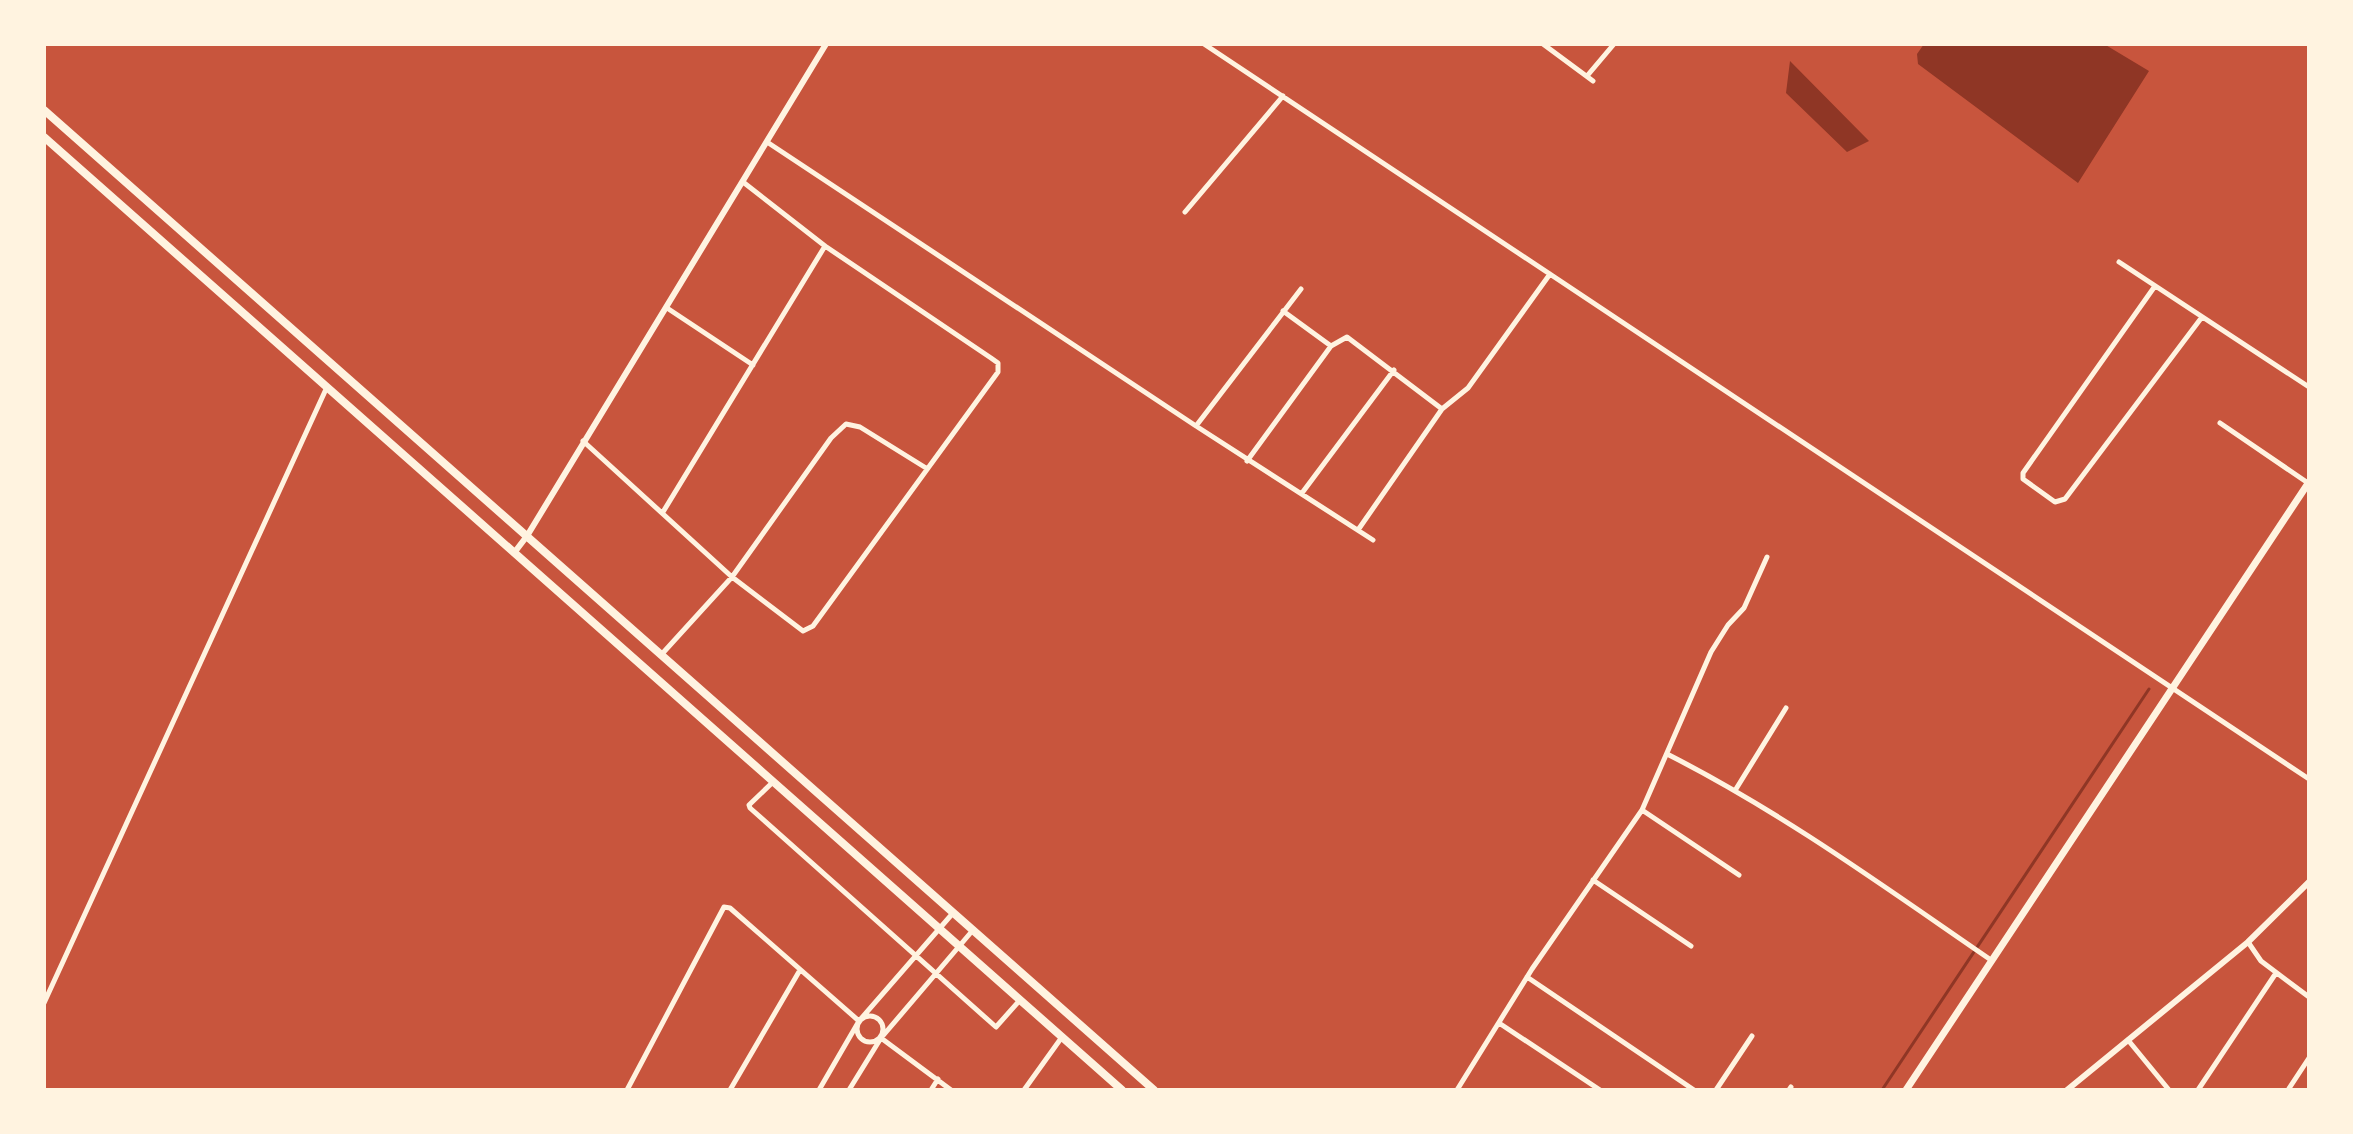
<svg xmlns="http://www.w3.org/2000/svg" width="2353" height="1134" font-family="'Exo 2',sans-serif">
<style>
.water{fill:#8f3625}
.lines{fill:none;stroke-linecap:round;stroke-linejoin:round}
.stream{stroke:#8f3625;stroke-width:3}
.minor{stroke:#fff3e0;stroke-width:5}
.tertiary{stroke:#fff3e0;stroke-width:6}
.secondary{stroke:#fff3e0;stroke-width:7}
.trunk{stroke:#fff3e0;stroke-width:8}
</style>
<rect width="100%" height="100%" fill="#c8553d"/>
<path class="water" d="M1924,44H2104L2149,71L2078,183L1918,64L1917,54Z
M1790,61L1869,141L1847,152L1786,93Z"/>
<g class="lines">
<path class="stream" d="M1882,1090L2149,689"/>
<path class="minor" d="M1204,44L2309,779
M1543,44L1593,81
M1587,76L1614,44
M767,142L1196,426
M1185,212L1283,96
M2119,262L2309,387
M2155,286L2023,473V479L2055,502L2065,499L2202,317
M1301,289L1196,426L1373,540
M667,308L753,365
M1283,311L1331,346
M2220,423L2308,483
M583,441L732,577L803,631L813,626L998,372V363L991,358L825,246L743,182
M1247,461L1331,346L1347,337L1442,409
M1302,493L1394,370
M663,512L825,246
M1358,530L1442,409L1468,388L1550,274
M661,655L732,577L831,438L846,424L860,427L926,468
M1669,755C1783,813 1886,888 1991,960
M773,782L749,805L750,808L996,1027L1020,1000
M1736,789L1786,708
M1642,810L1739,875
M1593,880L1691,946
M2248,942L2261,961L2309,997
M1527,977L1694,1090
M44,1003L327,387
M857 1029a13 13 0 1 1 26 0a13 13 0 1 1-26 0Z
M1499,1023L1600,1090
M881,1038L951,1090
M2128,1040L2169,1090
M627,1090L724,907L730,908L859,1021
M730,1090L800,970
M819,1090L859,1021L953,913
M849,1090L881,1038L973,930
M931,1090L938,1079
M1024,1090L1062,1037
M1457,1090L1532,969L1642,810L1711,652L1728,625L1744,608L1767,557
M1716,1090L1752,1036
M1789,1090L1791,1087
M2198,1090L2276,973
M2288,1090L2309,1058"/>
<path class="tertiary" d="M514,553L527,536L826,44
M2067,1090L2248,942L2309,882"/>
<path class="secondary" d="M1906,1090L2309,482"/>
<path class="trunk" d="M44,110L1154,1090
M44,137L1122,1090"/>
</g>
<rect width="2353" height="1134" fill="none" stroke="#fff3e0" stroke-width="92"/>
</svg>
